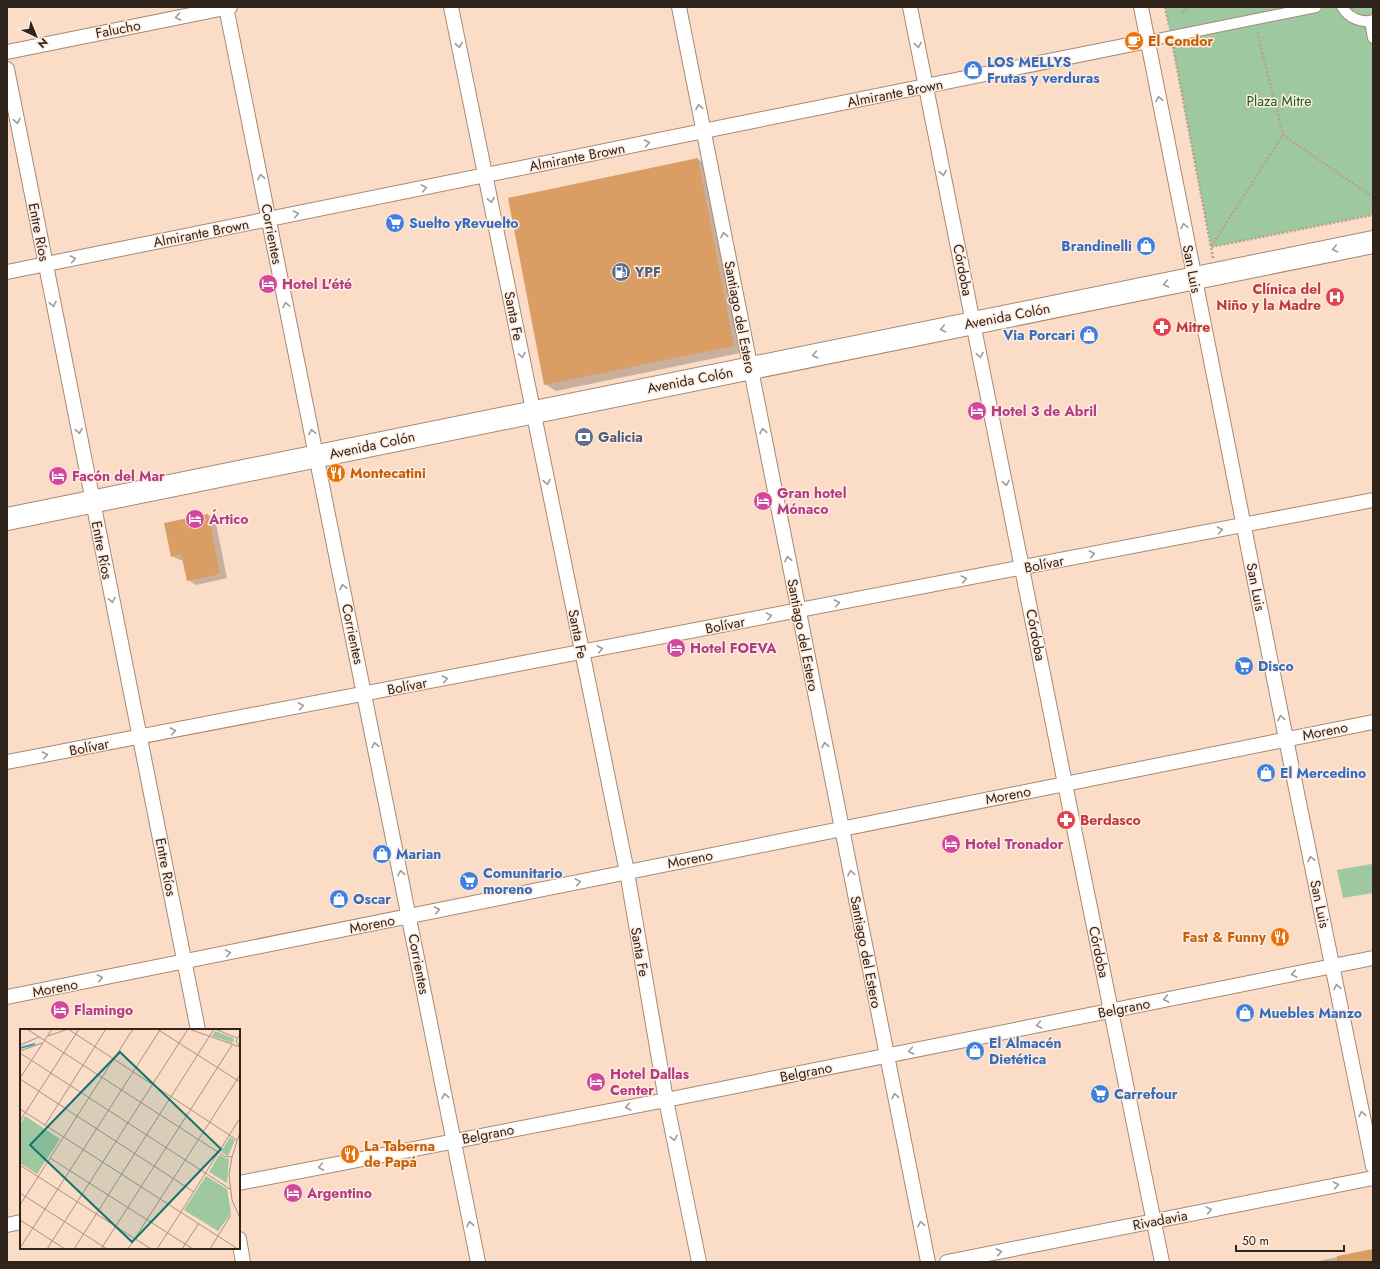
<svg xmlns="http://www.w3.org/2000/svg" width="1380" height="1269" font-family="Jost,sans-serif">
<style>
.green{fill:#9dc8a0}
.shadow{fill:#0003}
.building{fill:#da9e65}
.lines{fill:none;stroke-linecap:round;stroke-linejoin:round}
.pedestrian-casing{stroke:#a68a76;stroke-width:12}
.minor-casing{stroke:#a68a76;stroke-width:16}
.primary-casing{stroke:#a68a76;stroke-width:24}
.path{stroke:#b9a18f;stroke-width:2.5;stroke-dasharray:2 2;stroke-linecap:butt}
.pedestrian{stroke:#fff;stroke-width:10}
.minor{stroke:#fff;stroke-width:14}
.primary{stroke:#fff;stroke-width:22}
.oneway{stroke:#a19c99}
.labels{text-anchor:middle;stroke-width:3;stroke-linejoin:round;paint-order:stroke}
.street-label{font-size:14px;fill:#2f241c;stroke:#ffecdf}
.food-label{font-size:14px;font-weight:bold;fill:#c56008;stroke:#ffecdf;text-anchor:start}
.shop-label{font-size:14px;font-weight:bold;fill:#366cbe;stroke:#ffecdf;text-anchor:start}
.park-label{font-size:14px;fill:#1a5a26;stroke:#ffecdf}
.service-label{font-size:14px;font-weight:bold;fill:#4e5e75;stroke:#ffecdf;text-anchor:start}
.hotel-label{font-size:14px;font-weight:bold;fill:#b23c85;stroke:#ffecdf;text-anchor:start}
.health-label{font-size:14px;font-weight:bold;fill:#be3a42;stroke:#ffecdf;text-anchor:start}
.inset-river{fill:none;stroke:#439ec4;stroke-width:2}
.inset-road{fill:none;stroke:#a99282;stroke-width:1}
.view{fill:#0f766e;fill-opacity:0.15;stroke:#0f766e;stroke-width:2}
.inset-edge{fill:none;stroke:#2f241c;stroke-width:2}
</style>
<rect width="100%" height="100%" fill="#fbdcc6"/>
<path class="green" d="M1165,7H1373V215L1211,247Z
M1372,864L1373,893L1343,898L1337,870Z"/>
<path class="shadow" d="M697,159L709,165L745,352L556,391L545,384Z
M208,515L215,519L227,578L196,585L188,580L184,560H180L172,556Z
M1373,1250V1262H1313Z"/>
<path class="building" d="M698,158L734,346L544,385L508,198Z
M208,514L220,574L187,581L181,554L171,557L164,523Z
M1373,1249V1262H1337V1256Z"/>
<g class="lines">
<defs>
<path id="pedestrian" d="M1342,7C1348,17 1361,24 1373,20
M1370,21L1373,38
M1148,41L1316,7"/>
<path id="minor" d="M226,7L478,1262
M451,7L627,872L666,1100L699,1262
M679,7L928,1262
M910,7L1065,784L1162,1262
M1141,7L1286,739L1373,1166
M7,52L230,7
M7,69L198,1030
M7,272L1148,41
M7,762L1373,500
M7,997L1373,722
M239,1183L666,1100L1373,958
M7,1225L21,1222
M239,1239L243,1262
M947,1262L1373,1178"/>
<path id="primary" d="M7,519L1373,242"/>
</defs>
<use href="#pedestrian" class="pedestrian-casing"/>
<use href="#minor" class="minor-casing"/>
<use href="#primary" class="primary-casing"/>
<path class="path" d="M1165,7L1169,26
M1182,13L1189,7
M1173,47L1211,247L1373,215
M1283,135L1373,197
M1213,258L1211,247L1283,135L1257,31"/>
<use href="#pedestrian" class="pedestrian"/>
<use href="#minor" class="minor"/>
<use href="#primary" class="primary"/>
</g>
<defs><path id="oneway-chevron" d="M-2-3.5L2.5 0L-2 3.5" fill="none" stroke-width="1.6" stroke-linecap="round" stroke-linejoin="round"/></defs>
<g class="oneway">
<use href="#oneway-chevron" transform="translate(178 17) rotate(169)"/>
<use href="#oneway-chevron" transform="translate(459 45) rotate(79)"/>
<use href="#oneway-chevron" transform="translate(918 45) rotate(79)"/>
<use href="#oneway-chevron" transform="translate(1159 99) rotate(-101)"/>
<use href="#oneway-chevron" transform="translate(699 107) rotate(-101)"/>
<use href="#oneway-chevron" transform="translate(17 121) rotate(79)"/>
<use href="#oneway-chevron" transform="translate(647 143) rotate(-11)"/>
<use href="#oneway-chevron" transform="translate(943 173) rotate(79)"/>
<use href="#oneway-chevron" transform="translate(261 177) rotate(-101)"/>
<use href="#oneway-chevron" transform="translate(424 188) rotate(-11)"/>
<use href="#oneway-chevron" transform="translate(491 200) rotate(79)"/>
<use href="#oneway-chevron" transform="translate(296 214) rotate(-11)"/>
<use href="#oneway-chevron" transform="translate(1184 226) rotate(-101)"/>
<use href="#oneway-chevron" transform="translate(724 235) rotate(-101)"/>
<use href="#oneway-chevron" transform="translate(1335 249) rotate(168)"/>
<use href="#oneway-chevron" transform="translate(73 259) rotate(-11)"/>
<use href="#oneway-chevron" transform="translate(1166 284) rotate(169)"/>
<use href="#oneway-chevron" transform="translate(53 304) rotate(79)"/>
<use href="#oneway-chevron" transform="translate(286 305) rotate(-101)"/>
<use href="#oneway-chevron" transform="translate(943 329) rotate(168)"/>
<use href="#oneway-chevron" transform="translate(522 355) rotate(79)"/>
<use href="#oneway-chevron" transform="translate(815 355) rotate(168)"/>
<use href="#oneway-chevron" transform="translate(980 355) rotate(79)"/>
<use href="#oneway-chevron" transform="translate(79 431) rotate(79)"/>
<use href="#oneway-chevron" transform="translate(763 431) rotate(-101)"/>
<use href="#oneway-chevron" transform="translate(312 432) rotate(-101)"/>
<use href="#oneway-chevron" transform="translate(547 482) rotate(79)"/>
<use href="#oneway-chevron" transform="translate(1006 483) rotate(79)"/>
<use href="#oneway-chevron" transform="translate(1220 530) rotate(-11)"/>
<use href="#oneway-chevron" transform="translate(1092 554) rotate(-11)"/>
<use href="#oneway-chevron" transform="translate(788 559) rotate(-101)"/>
<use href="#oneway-chevron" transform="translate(964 579) rotate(-11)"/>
<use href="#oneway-chevron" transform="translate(343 587) rotate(-102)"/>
<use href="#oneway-chevron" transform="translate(112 600) rotate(79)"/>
<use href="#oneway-chevron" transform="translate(837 603) rotate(-11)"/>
<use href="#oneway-chevron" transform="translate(769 616) rotate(-11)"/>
<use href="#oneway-chevron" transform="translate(600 649) rotate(-11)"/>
<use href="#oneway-chevron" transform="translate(445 679) rotate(-11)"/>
<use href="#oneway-chevron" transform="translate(301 706) rotate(-11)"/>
<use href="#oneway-chevron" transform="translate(1281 718) rotate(-101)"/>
<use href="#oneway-chevron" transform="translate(173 731) rotate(-11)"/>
<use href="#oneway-chevron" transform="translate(375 745) rotate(-101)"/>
<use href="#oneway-chevron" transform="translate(825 745) rotate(-101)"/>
<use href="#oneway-chevron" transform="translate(45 755) rotate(-11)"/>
<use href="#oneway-chevron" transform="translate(1311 859) rotate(-102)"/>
<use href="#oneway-chevron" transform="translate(401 873) rotate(-101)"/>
<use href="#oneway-chevron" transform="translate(851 873) rotate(-101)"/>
<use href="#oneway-chevron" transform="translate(578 882) rotate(-11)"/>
<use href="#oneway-chevron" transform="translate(437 910) rotate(-11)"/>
<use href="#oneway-chevron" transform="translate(228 953) rotate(-11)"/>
<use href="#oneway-chevron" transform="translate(1294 974) rotate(169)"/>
<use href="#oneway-chevron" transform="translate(100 978) rotate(-11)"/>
<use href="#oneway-chevron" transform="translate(1337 987) rotate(-101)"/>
<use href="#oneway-chevron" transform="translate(1166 999) rotate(169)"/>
<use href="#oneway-chevron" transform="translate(1039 1025) rotate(169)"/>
<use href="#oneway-chevron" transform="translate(911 1051) rotate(169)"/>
<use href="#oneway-chevron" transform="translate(445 1096) rotate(-101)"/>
<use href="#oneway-chevron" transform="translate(895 1096) rotate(-101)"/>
<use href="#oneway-chevron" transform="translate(628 1107) rotate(169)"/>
<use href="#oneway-chevron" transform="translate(1362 1114) rotate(-101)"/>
<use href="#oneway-chevron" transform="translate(674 1138) rotate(78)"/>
<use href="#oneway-chevron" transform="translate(321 1167) rotate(169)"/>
<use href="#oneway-chevron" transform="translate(1336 1185) rotate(-11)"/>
<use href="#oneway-chevron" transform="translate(1209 1210) rotate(-11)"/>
<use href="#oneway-chevron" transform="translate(470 1224) rotate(-101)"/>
<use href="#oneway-chevron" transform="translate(921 1224) rotate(-101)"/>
<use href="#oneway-chevron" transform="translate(999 1252) rotate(-11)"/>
</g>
<defs>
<symbol id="cafe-disc" viewBox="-11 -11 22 22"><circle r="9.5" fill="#e8710a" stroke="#ffecdf"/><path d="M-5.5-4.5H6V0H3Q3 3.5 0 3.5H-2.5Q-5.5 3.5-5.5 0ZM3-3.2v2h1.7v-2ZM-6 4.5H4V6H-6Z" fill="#fff"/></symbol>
<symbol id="shop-disc" viewBox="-11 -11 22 22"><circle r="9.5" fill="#3f7fe0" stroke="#ffecdf"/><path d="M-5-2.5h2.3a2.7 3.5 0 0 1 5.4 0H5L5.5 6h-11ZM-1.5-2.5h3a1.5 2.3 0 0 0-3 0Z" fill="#fff"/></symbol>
<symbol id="supermarket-disc" viewBox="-11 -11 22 22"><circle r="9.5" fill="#3f7fe0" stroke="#ffecdf"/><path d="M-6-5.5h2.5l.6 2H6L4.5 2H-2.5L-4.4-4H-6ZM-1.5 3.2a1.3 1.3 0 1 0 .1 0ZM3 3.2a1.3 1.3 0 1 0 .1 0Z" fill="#fff"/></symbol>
<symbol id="fuel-disc" viewBox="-11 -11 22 22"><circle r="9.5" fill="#5c6f8a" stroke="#ffecdf"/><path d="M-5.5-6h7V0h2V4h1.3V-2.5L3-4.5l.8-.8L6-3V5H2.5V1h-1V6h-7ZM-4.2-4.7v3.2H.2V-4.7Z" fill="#fff"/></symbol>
<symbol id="hotel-disc" viewBox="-11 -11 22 22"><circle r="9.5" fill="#d1479c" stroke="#ffecdf"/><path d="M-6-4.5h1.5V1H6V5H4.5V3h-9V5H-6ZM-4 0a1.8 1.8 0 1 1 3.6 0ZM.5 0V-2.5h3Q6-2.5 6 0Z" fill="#fff"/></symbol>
<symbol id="hospital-disc" viewBox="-11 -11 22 22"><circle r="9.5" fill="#e0444e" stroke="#ffecdf"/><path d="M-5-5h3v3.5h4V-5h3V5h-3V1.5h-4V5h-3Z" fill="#fff"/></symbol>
<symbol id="pharmacy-disc" viewBox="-11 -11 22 22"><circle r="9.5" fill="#e0444e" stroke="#ffecdf"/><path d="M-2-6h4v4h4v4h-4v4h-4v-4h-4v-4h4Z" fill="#fff"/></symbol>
<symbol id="bank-disc" viewBox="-11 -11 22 22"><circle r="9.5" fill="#5c6f8a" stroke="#ffecdf"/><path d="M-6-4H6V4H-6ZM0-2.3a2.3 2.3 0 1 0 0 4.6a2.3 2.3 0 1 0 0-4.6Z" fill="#fff"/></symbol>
<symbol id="restaurant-disc" viewBox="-11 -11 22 22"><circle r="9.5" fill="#e8710a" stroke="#ffecdf"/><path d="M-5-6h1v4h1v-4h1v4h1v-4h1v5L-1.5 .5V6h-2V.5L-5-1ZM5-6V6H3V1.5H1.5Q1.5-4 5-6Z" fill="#fff"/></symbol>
</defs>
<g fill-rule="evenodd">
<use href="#cafe-disc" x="1123" y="30" width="22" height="22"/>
<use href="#shop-disc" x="962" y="59" width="22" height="22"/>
<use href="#supermarket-disc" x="384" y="212" width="22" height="22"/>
<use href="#shop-disc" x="1135" y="235" width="22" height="22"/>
<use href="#fuel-disc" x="610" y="261" width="22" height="22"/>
<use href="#hotel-disc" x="257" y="273" width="22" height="22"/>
<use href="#hospital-disc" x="1324" y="286" width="22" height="22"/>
<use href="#pharmacy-disc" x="1151" y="316" width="22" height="22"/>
<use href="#shop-disc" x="1078" y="324" width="22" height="22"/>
<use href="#hotel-disc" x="966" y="400" width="22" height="22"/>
<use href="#bank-disc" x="573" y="426" width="22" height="22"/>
<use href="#restaurant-disc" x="325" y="462" width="22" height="22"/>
<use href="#hotel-disc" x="47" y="465" width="22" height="22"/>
<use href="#hotel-disc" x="752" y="490" width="22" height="22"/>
<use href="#hotel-disc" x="184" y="508" width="22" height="22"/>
<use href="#hotel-disc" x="665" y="637" width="22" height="22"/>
<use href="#supermarket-disc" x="1233" y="655" width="22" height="22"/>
<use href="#shop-disc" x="1255" y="762" width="22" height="22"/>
<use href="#pharmacy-disc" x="1055" y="809" width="22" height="22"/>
<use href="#hotel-disc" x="940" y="833" width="22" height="22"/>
<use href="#shop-disc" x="371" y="843" width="22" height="22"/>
<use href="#supermarket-disc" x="458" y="870" width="22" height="22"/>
<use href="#shop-disc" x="328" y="888" width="22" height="22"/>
<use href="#restaurant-disc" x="1269" y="926" width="22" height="22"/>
<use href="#hotel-disc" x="49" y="999" width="22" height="22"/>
<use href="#shop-disc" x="1234" y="1002" width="22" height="22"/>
<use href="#shop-disc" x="964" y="1040" width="22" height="22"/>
<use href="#hotel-disc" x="585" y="1071" width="22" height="22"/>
<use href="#supermarket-disc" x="1089" y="1083" width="22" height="22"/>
<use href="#restaurant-disc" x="339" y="1143" width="22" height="22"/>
<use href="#hotel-disc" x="282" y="1182" width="22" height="22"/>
</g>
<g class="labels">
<g class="street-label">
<text transform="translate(118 29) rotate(-11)" y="5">Falucho</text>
<text transform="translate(895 93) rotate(-11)" y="5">Almirante Brown</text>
<text transform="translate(577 157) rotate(-11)" y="5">Almirante Brown</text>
<text transform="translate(39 232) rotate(79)" y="5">Entre Ríos</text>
<text transform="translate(201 233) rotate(-11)" y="5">Almirante Brown</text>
<text transform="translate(272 234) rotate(79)" y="5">Corrientes</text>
<text transform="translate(1192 269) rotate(79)" y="5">San Luis</text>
<text transform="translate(963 270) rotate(79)" y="5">Córdoba</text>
<text transform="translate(514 316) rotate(79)" y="5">Santa Fe</text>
<text transform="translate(1007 316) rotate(-11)" y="5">Avenida Colón</text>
<text transform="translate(740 317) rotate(79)" y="5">Santiago del Estero</text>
<text transform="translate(690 380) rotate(-11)" y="5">Avenida Colón</text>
<text transform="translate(372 445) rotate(-12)" y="5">Avenida Colón</text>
<text transform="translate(102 550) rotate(79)" y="5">Entre Ríos</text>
<text transform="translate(1044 564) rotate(-11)" y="5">Bolívar</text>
<text transform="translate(1256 587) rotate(79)" y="5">San Luis</text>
<text transform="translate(725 625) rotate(-11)" y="5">Bolívar</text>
<text transform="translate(353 634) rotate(78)" y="5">Corrientes</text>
<text transform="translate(578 634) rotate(79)" y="5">Santa Fe</text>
<text transform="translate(803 635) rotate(79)" y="5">Santiago del Estero</text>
<text transform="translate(1036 635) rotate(79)" y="5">Córdoba</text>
<text transform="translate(407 686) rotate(-11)" y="5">Bolívar</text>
<text transform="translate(1325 731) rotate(-11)" y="5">Moreno</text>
<text transform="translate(89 747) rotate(-11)" y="5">Bolívar</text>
<text transform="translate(1008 795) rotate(-11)" y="5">Moreno</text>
<text transform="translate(690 859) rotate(-11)" y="5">Moreno</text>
<text transform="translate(166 867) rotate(79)" y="5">Entre Ríos</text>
<text transform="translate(1320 904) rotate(78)" y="5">San Luis</text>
<text transform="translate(372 924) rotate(-11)" y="5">Moreno</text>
<text transform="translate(640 952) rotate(80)" y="5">Santa Fe</text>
<text transform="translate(866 952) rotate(79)" y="5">Santiago del Estero</text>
<text transform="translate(1099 952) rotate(78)" y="5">Córdoba</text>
<text transform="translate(419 964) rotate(79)" y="5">Corrientes</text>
<text transform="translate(55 988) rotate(-11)" y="5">Moreno</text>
<text transform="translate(1124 1008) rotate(-11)" y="5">Belgrano</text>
<text transform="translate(806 1072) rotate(-11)" y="5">Belgrano</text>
<text transform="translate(488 1134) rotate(-11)" y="5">Belgrano</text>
<text transform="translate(1160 1220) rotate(-11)" y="5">Rivadavia</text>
</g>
<g class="food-label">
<text x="1148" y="46">El Condor</text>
<text x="350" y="478">Montecatini</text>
<text x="1266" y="942" text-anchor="end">Fast &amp; Funny</text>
<text x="364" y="1151">La Taberna<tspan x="364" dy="16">de Papá</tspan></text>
</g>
<g class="shop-label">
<text x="987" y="67">LOS MELLYS<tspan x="987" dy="16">Frutas y verduras</tspan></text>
<text x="409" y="228">Suelto yRevuelto</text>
<text x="1132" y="251" text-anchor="end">Brandinelli</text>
<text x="1075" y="340" text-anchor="end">Via Porcari</text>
<text x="1258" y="671">Disco</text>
<text x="1280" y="778">El Mercedino</text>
<text x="396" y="859">Marian</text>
<text x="483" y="878">Comunitario<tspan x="483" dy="16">moreno</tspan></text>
<text x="353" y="904">Oscar</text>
<text x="1259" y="1018">Muebles Manzo</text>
<text x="989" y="1048">El Almacén<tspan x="989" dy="16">Dietética</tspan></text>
<text x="1114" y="1099">Carrefour</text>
</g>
<g class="park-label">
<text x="1279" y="106">Plaza Mitre</text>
</g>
<g class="service-label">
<text x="635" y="277">YPF</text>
<text x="598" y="442">Galicia</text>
</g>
<g class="hotel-label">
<text x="282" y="289">Hotel L'été</text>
<text x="991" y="416">Hotel 3 de Abril</text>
<text x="72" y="481">Facón del Mar</text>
<text x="777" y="498">Gran hotel<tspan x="777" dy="16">Mónaco</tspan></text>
<text x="209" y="524">Ártico</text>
<text x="690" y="653">Hotel FOEVA</text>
<text x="965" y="849">Hotel Tronador</text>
<text x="74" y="1015">Flamingo</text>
<text x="610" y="1079">Hotel Dallas<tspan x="610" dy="16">Center</tspan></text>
<text x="307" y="1198">Argentino</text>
</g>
<g class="health-label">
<text x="1321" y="294" text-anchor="end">Clínica del<tspan x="1321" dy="16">Niño y la Madre</tspan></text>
<text x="1176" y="332">Mitre</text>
<text x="1080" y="825">Berdasco</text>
</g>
</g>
<g transform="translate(20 1029)">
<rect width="220" height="220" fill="#fbdcc6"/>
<path d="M195,2L213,9L214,11L212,14L192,7ZM5,87L40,110L17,145L0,134V95ZM210,108L215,111L208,127L201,123ZM199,126L209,130L207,154L189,143ZM186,147L207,160L211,184L198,202L164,181Z" fill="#9dc8a0"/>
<path class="inset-river" d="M0,19L15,15"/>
<path class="inset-road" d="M7,0L204,127L212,128M48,0L217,111M137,0L220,53M169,0L220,18M195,0L217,9M220,5L216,12L220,18M28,7L48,0M0,16L19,8M0,22L22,14M0,24L210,160M0,49L32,0M0,50L174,163M0,80L218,220M0,92L59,0M25,96L86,0M220,103L212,128L209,146L212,171L220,189M30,129L173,220M0,136L131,220M0,164L87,220M0,176L113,0M161,183L220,89M0,191L45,220M0,219L140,1M27,220L168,0M54,220L194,0M81,220L212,16M108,220L220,46M137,220L161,183M162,220L179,194M190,220L211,186"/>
<path class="view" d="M100,23L201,120L112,213L10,116Z"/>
<rect width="220" height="220" class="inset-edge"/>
</g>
<rect width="1380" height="1269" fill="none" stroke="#2f241c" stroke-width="16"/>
<g transform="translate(36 36) rotate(136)" stroke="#ffecdf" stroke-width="3" paint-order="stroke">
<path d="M0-3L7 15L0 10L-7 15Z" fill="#2f241c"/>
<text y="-6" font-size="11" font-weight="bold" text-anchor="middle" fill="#2f241c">N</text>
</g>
<path d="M1236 1245v6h108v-6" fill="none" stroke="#2f241c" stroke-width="2"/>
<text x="1242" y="1245" font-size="12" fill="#2f241c" stroke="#ffecdf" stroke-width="3" paint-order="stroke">50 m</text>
</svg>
